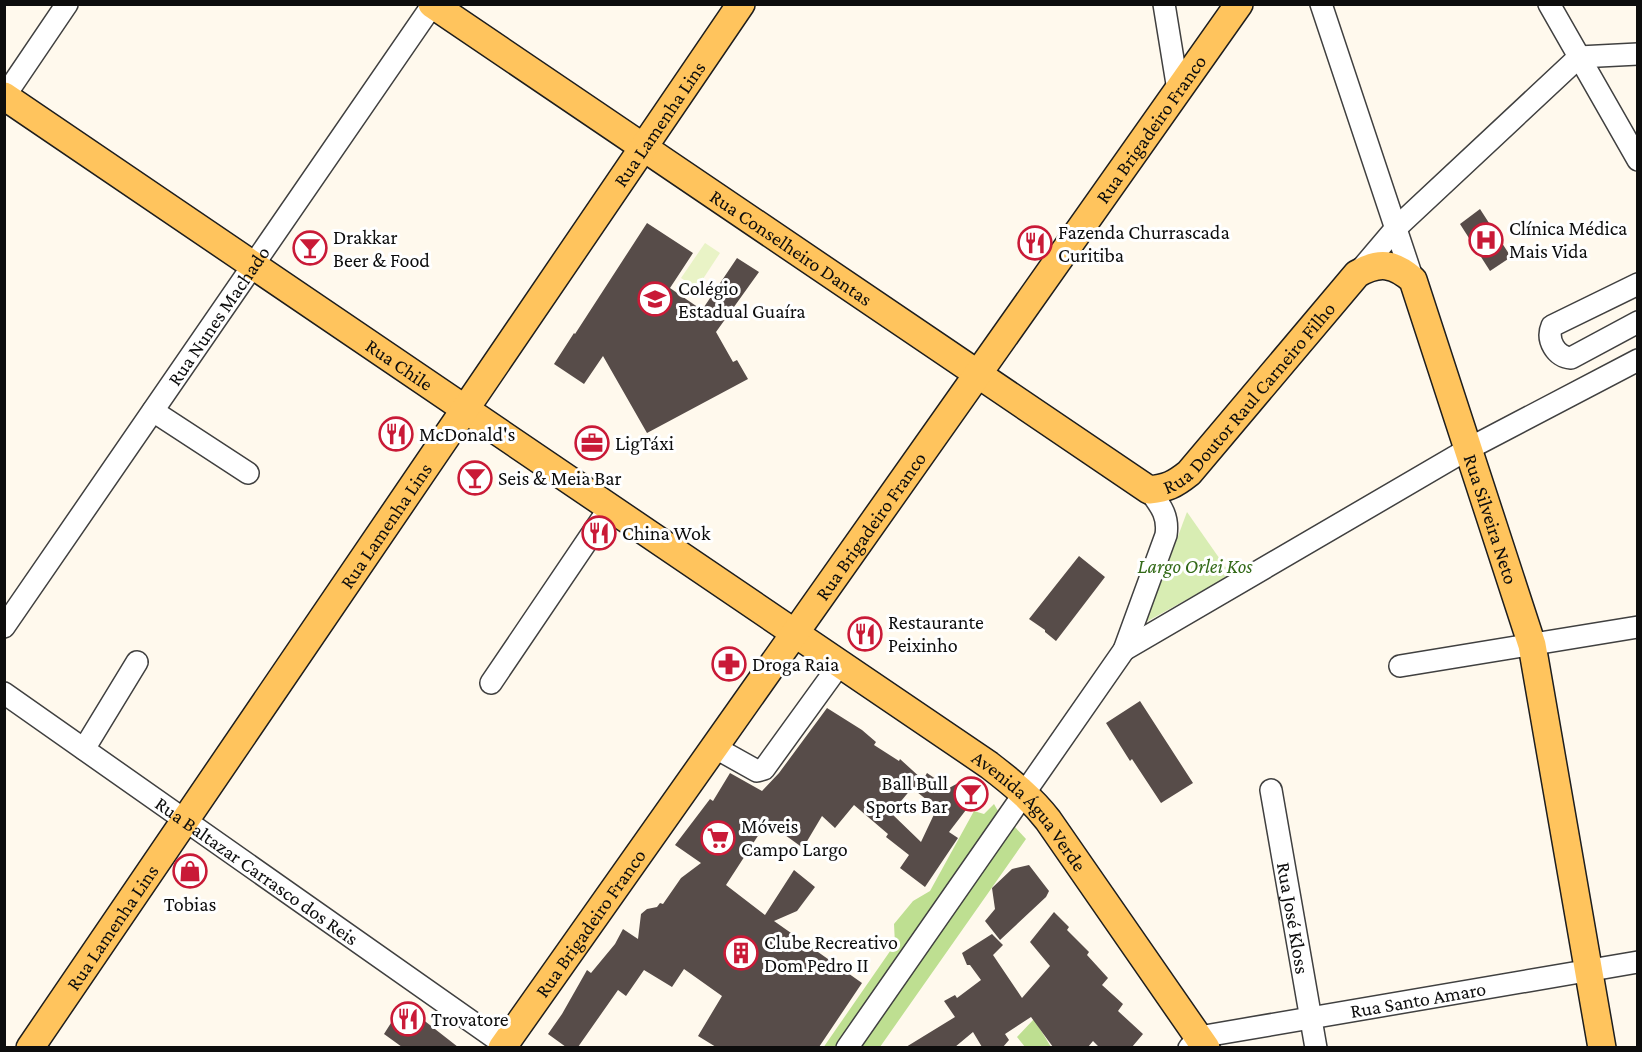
<svg xmlns="http://www.w3.org/2000/svg" width="1642" height="1052" font-family="'Crimson Pro',serif">
<style>
.green{fill:#d8edb3}
.forest{fill:#bedf91}
.pitch{fill:#e9f3c6}
.building{fill:#574c49;fill-rule:evenodd}
.lines{fill:none;stroke-linecap:round;stroke-linejoin:round}
.minor-casing{stroke:#404040;stroke-width:24}
.major-casing{stroke:#1e1e1e;stroke-width:30}
.minor{stroke:#fff;stroke-width:21}
.major{stroke:#ffc45d;stroke-width:27}
.labels{text-anchor:middle;stroke-width:6;stroke-linejoin:round;paint-order:stroke}
.street-label{font-size:20px;fill:#0d0d0d;stroke:#fff}
.poi-label{font-size:20px;fill:#0d0d0d;stroke:#fff;text-anchor:start}
.park-label{font-size:20px;font-style:italic;fill:#336a18;stroke:#fff}
</style>
<rect width="100%" height="100%" fill="#fff9ed"/>
<path class="green" d="M1187,512L1231,575L1146,622Z"/>
<path class="forest" d="M994,804L998,811L837,1047L823,1048L895,944L894,924L913,901L930,891L974,811L984,814Z
M1002,813L1026,839L880,1047L845,1048Z
M1034,1019L1051,1047H1025L1017,1037Z"/>
<path class="pitch" d="M705,243L720,253L697,288L681,278Z"/>
<path class="building" d="M1480,209L1511,257L1490,271L1460,224Z
M647,223L693,253L670,288L702,310L737,258L759,272L716,332L733,362L737,360L748,379L647,433L603,356L584,384L554,364L574,333L575,334Z
M1079,556L1105,577L1056,641L1045,632V630L1029,619Z
M1140,701L1193,783L1161,803L1132,759L1130,761L1106,723Z
M827,708L862,730L876,742L874,745L899,761L900,759L923,780L927,773L949,788L962,781L979,793L949,832L958,838L925,887L900,868L909,855L886,837L888,834L854,805L835,828L822,816L803,848L767,822L726,885L765,915L794,870L815,887L797,911L774,921L862,983L819,1047H716L698,1036L722,996L684,969L672,987L644,970L626,996L618,990L578,1047H566L548,1034L562,1014L587,970L591,973L615,944L623,929L638,939L641,914L647,909L657,907L660,903L663,904L681,878L701,863L675,845L710,799L713,801L730,773L762,791L779,773ZM912,788L937,808L921,842L891,813Z
M1029,865L1049,891L1046,897L1000,940L985,921L995,909L992,888L1012,869Z
M1054,912L1069,927L1067,930L1089,952L1087,955L1108,978L1102,985L1123,1004L1118,1011L1143,1034L1132,1047H1099L1093,1041L1088,1047H1053L1031,1017L1005,1034L1009,1040L1003,1047H982L973,1032L955,1047H906L955,1017L944,1001L955,995L957,998L981,980L970,965H967L962,953L992,934L1003,945L993,955L1022,998L1050,966L1030,942Z
M403,1004L458,1047H402L384,1034Z"/>
<g class="lines">
<defs>
<g id="minor">
<path d="M1164,4L1178,90"/>
<path d="M1321,4L1413,280"/>
<path d="M1549,4L1638,160"/>
<path d="M1579,57L1638,54"/>
<path d="M4,97L67,4"/>
<path d="M1357,274L1396,228L1579,57"/>
<path d="M1638,284L1552,326C1546,340 1556,357 1571,358L1638,322"/>
<path d="M153,411L248,473"/>
<path id="s1" d="M4,627L433,4"/>
<path d="M1124,650L1468,449L1638,360"/>
<path d="M1400,666L1638,627"/>
<path d="M491,683L610,507"/>
<path id="s2" d="M4,693L509,1048"/>
<path d="M714,747L757,771L764,769L840,664"/>
<path d="M84,749L137,662"/>
<path id="s3" d="M1271,790L1316,1048"/>
<path d="M847,1048L1124,650L1166,535C1169,515 1160,505 1149,490"/>
<path id="s4" d="M1189,1048L1199,1037L1638,962"/>
</g>
<g id="major">
<path id="s5" d="M432,4L1149,490C1167,488 1174,485 1189,473L1357,274C1379,261 1394,263 1413,280L1532,645L1602,1048"/>
<path id="s6" d="M4,96L989,765C1011,782 1031,798 1048,820L1206,1048"/>
<path id="s7" d="M30,1048L741,4"/>
<path id="s8" d="M502,1048L1239,4"/>
</g>
</defs>
<use href="#minor" class="minor-casing"/>
<use href="#major" class="major-casing"/>
<use href="#minor" class="minor"/>
<use href="#major" class="major"/>
</g>
<defs>
<symbol id="hospital-ring" viewBox="-11 -11 22 22"><circle r="9.5" fill="#fff" stroke="#c91a37" stroke-width="1.5"/><path d="M-5-5h3v3.5h4V-5h3V5h-3V1.5h-4V5h-3Z" fill="#c91a37"/></symbol>
<symbol id="restaurant-ring" viewBox="-11 -11 22 22"><circle r="9.5" fill="#fff" stroke="#c91a37" stroke-width="1.5"/><path d="M-5-6h1v4h1v-4h1v4h1v-4h1v5L-1.5 .5V6h-2V.5L-5-1ZM5-6V6H3V1.5H1.5Q1.5-4 5-6Z" fill="#c91a37"/></symbol>
<symbol id="bar-ring" viewBox="-11 -11 22 22"><circle r="9.5" fill="#fff" stroke="#c91a37" stroke-width="1.5"/><path d="M-6-5H6L.8 .8V4.5H3.5V6h-7V4.5H-.8V.8Z" fill="#c91a37"/></symbol>
<symbol id="school-ring" viewBox="-11 -11 22 22"><circle r="9.5" fill="#fff" stroke="#c91a37" stroke-width="1.5"/><path d="M0-5L7-2L0 1L-7-2ZM-4 1L0 2.5L4 1V4Q0 6-4 4Z" fill="#c91a37"/></symbol>
<symbol id="office-ring" viewBox="-11 -11 22 22"><circle r="9.5" fill="#fff" stroke="#c91a37" stroke-width="1.5"/><path d="M-6-3h4V-5.5h4V-3h4V5H-6ZM-1-4.5V-3h2v-1.5ZM-6 0V1H6V0Z" fill="#c91a37"/></symbol>
<symbol id="pharmacy-ring" viewBox="-11 -11 22 22"><circle r="9.5" fill="#fff" stroke="#c91a37" stroke-width="1.5"/><path d="M-2-6h4v4h4v4h-4v4h-4v-4h-4v-4h4Z" fill="#c91a37"/></symbol>
<symbol id="supermarket-ring" viewBox="-11 -11 22 22"><circle r="9.5" fill="#fff" stroke="#c91a37" stroke-width="1.5"/><path d="M-6-5.5h2.5l.6 2H6L4.5 2H-2.5L-4.4-4H-6ZM-1.5 3.2a1.3 1.3 0 1 0 .1 0ZM3 3.2a1.3 1.3 0 1 0 .1 0Z" fill="#c91a37"/></symbol>
<symbol id="shop-ring" viewBox="-11 -11 22 22"><circle r="9.5" fill="#fff" stroke="#c91a37" stroke-width="1.5"/><path d="M-5-2.5h2.3a2.7 3.5 0 0 1 5.4 0H5L5.5 6h-11ZM-1.5-2.5h3a1.5 2.3 0 0 0-3 0Z" fill="#c91a37"/></symbol>
<symbol id="building-ring" viewBox="-11 -11 22 22"><circle r="9.5" fill="#fff" stroke="#c91a37" stroke-width="1.5"/><path d="M-4-6H4V6H1V3H-1V6H-4ZM-2.5-4.3h1.7v1.8h-1.7ZM.8-4.3h1.7v1.8H.8ZM-2.5-1h1.7V.8h-1.7ZM.8-1h1.7V.8H.8Z" fill="#c91a37"/></symbol>
</defs>
<g fill-rule="evenodd">
<use href="#hospital-ring" x="1467" y="221" width="38" height="38"/>
<use href="#restaurant-ring" x="1016" y="224" width="38" height="38"/>
<use href="#bar-ring" x="291" y="229" width="38" height="38"/>
<use href="#school-ring" x="636" y="280" width="38" height="38"/>
<use href="#restaurant-ring" x="377" y="415" width="38" height="38"/>
<use href="#office-ring" x="573" y="424" width="38" height="38"/>
<use href="#bar-ring" x="456" y="459" width="38" height="38"/>
<use href="#restaurant-ring" x="580" y="514" width="38" height="38"/>
<use href="#restaurant-ring" x="846" y="615" width="38" height="38"/>
<use href="#pharmacy-ring" x="710" y="645" width="38" height="38"/>
<use href="#bar-ring" x="952" y="775" width="38" height="38"/>
<use href="#supermarket-ring" x="699" y="819" width="38" height="38"/>
<use href="#shop-ring" x="171" y="852" width="38" height="38"/>
<use href="#building-ring" x="722" y="934" width="38" height="38"/>
<use href="#restaurant-ring" x="389" y="1000" width="38" height="38"/>
</g>
<g class="labels">
<g class="street-label">
<text dy="7" stroke="none"><textPath href="#s7" startOffset="1118">Rua Lamenha Lins</textPath></text>
<text dy="7" stroke="none"><textPath href="#s8" startOffset="1125">Rua Brigadeiro Franco</textPath></text>
<text dy="7" stroke="none"><textPath href="#s5" startOffset="434">Rua Conselheiro Dantas</textPath></text>
<text dy="7" stroke="none"><textPath href="#s1" startOffset="378">Rua Nunes Machado</textPath></text>
<text dy="7" stroke="none"><textPath href="#s6" startOffset="478">Rua Chile</textPath></text>
<text dy="7" stroke="none"><textPath href="#s5" startOffset="1006">Rua Doutor Raul Carneiro Filho</textPath></text>
<text dy="7" stroke="none"><textPath href="#s5" startOffset="1484">Rua Silveira Neto</textPath></text>
<text dy="7" stroke="none"><textPath href="#s7" startOffset="632">Rua Lamenha Lins</textPath></text>
<text dy="7" stroke="none"><textPath href="#s8" startOffset="639">Rua Brigadeiro Franco</textPath></text>
<text dy="7" stroke="none"><textPath href="#s6" startOffset="1252">Avenida Água Verde</textPath></text>
<text dy="7" stroke="none"><textPath href="#s2" startOffset="309">Rua Baltazar Carrasco dos Reis</textPath></text>
<text dy="7" stroke="none"><textPath href="#s3" startOffset="130">Rua José Kloss</textPath></text>
<text dy="7" stroke="none"><textPath href="#s8" startOffset="153">Rua Brigadeiro Franco</textPath></text>
<text dy="7" stroke="none"><textPath href="#s7" startOffset="146">Rua Lamenha Lins</textPath></text>
<text dy="7" stroke="none"><textPath href="#s4" startOffset="237">Rua Santo Amaro</textPath></text>
</g>
<g class="poi-label">
<text x="1509" y="235">Clínica Médica<tspan x="1509" dy="23">Mais Vida</tspan></text>
<text x="1058" y="239">Fazenda Churrascada<tspan x="1058" dy="23">Curitiba</tspan></text>
<text x="333" y="244">Drakkar<tspan x="333" dy="23">Beer &amp; Food</tspan></text>
<text x="678" y="295">Colégio<tspan x="678" dy="23">Estadual Guaíra</tspan></text>
<text x="419" y="441">McDonald's</text>
<text x="615" y="450">LigTáxi</text>
<text x="498" y="485">Seis &amp; Meia Bar</text>
<text x="622" y="540">China Wok</text>
<text x="888" y="629">Restaurante<tspan x="888" dy="23">Peixinho</tspan></text>
<text x="752" y="671">Droga Raia</text>
<text x="948" y="790" text-anchor="end">Ball Bull<tspan x="948" dy="23">Sports Bar</tspan></text>
<text x="741" y="833">Móveis<tspan x="741" dy="23">Campo Largo</tspan></text>
<text x="190" y="911" text-anchor="middle">Tobias</text>
<text x="764" y="949">Clube Recreativo<tspan x="764" dy="23">Dom Pedro II</tspan></text>
<text x="431" y="1026">Trovatore</text>
</g>
<g class="park-label">
<text x="1195" y="573">Largo Orlei Kos</text>
</g>
</g>
<rect width="1642" height="1052" fill="none" stroke="#0d0d0d" stroke-width="12"/>
</svg>
